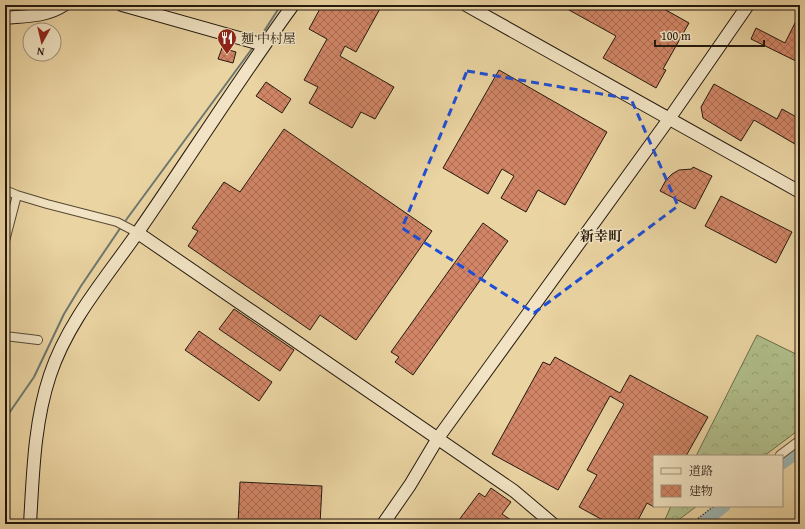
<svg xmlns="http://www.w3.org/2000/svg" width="805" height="529" font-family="'Gentium Book Plus','Noto Serif JP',serif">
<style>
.forest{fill:url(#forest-crowns);stroke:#6a6c4c}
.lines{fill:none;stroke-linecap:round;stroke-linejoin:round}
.stream{stroke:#6d7770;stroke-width:2}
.river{stroke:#9db5b1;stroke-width:13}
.building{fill:url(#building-cross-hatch);stroke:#24190e}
.street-casing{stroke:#564833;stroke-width:10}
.secondary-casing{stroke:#24190e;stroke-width:14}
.path{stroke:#24190e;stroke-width:1.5;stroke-dasharray:1 2;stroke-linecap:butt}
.street{stroke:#f1e3c3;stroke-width:8}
.secondary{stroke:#f1e3c3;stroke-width:12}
.marked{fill:none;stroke:#1d4ed8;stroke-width:3;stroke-dasharray:8 5;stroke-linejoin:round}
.labels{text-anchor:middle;stroke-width:3;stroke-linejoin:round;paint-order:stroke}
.poi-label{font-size:13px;fill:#24190e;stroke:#f1e3c3;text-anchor:start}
.neighbourhood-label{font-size:14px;font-weight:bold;fill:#24190e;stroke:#f1e3c3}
</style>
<defs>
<pattern id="forest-crowns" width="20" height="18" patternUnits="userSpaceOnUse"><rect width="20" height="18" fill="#b0be8a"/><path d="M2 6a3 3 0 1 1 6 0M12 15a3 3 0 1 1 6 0" fill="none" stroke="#97a376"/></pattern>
<pattern id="building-cross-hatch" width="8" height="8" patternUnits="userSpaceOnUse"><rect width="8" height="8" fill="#d28667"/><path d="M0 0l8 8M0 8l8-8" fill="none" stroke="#aa6d53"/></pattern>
</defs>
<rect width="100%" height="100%" fill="#ead4a2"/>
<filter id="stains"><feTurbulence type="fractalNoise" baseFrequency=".005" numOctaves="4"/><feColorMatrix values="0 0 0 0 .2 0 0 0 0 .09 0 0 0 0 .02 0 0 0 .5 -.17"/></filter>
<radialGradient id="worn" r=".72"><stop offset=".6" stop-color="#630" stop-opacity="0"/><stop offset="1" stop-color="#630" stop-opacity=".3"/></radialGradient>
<path class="forest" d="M757,335L800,356V429L764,456H696Z
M671,506H697L673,524H663Z"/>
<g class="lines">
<path class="stream" d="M259,39L281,5
M126,220L254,46
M5,419L34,377L64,314L81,286L121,227"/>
<path class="river" d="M782,463L800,450
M701,524L724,506"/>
</g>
<path class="building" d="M322,5H382L356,52L345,46L340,56L394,87L375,119L361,112L352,128L309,103L318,87L304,80L327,39L309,29Z
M560,5H657L689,23L663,69L666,70L656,88L603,58L616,36Z
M800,13V63L751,39L756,28L785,43Z
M222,48L236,52L233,63L218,59Z
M499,70L607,132L565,205L538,190L526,212L501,198L514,176L502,169L488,194L443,168Z
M266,82L291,99L282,113L256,96Z
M714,84L777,119L782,109L800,119V147L754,120L741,141L703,118L701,107Z
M284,129L432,231L356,340L320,315L310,330L188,246L198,231L192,228L224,182L240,192Z
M693,167L712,176L695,209L660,191L666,180L672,174L679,170L692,169Z
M721,196L792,232L776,263L705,226Z
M483,223L508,241L413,375L395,362L399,357L391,352Z
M234,309L294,350L280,371L219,329Z
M199,331L272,382L259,401L185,350Z
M555,357L620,393L630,375L708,417L686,456H654V507L647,503L636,524H610L579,507L597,475L587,470L624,404L610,396L558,490L492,454L543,362L550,365Z
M240,482L322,486L320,524H238Z
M491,488L511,502L502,514L517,524H456L479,493L485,497Z"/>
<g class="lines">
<defs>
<path id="street" d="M5,190L17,195L47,204L117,222L138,233
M5,241L17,195
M5,336L38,340
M780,455L800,440"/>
<path id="secondary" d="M122,5L264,45
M466,5L800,192
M5,18C25,16 46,17 64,5
M138,233L514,491L553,524
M30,524C33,474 34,423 50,375C68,321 106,278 138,232C190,157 239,79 293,5
M383,524L410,485L438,438L669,119L748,5"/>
</defs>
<use href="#street" class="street-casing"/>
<use href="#secondary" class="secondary-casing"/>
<path class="path" d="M691,524L714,506"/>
<use href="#street" class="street"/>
<use href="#secondary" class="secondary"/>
</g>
<path class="marked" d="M467,71L631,99L678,206L534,313L402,228Z"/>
<defs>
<symbol id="restaurant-pin" viewBox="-11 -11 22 30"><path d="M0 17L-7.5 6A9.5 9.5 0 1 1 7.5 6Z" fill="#8f2418" stroke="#f1e3c3"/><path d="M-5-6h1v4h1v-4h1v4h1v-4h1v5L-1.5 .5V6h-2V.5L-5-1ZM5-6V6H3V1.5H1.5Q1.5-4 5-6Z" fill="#fff"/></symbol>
</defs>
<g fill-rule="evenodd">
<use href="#restaurant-pin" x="216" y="27" width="22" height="30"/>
</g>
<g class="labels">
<g class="poi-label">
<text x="241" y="43">麺 中村屋</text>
</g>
<g class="neighbourhood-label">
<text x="601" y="241">新幸町</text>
</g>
</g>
<rect width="805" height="529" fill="none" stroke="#ead4a2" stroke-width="20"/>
<rect x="6" y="6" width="793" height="517" fill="none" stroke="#24190e" stroke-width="2"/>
<rect x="10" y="10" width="785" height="509" fill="none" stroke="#24190e"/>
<rect x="653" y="455" width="130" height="52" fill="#f1e3c3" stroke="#9f927b"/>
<rect x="661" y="468" width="20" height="6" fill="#f1e3c3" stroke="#9f927b"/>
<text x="689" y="475" font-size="12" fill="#24190e">道路</text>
<rect x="661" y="485" width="20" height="12" fill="url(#building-cross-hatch)" stroke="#9f927b"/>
<text x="689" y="495" font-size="12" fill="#24190e">建物</text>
<g transform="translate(42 42) rotate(188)"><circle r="19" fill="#f1e3c3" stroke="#9f927b"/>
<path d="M0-3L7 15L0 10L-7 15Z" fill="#8f2418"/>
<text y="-6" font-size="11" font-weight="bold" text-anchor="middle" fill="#24190e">N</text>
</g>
<path d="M655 40v6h109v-6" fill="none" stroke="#24190e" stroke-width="2"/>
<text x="661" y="40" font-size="12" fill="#24190e" stroke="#f1e3c3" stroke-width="3" paint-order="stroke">100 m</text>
<rect width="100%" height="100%" filter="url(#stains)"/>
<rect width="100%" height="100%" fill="url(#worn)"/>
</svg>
